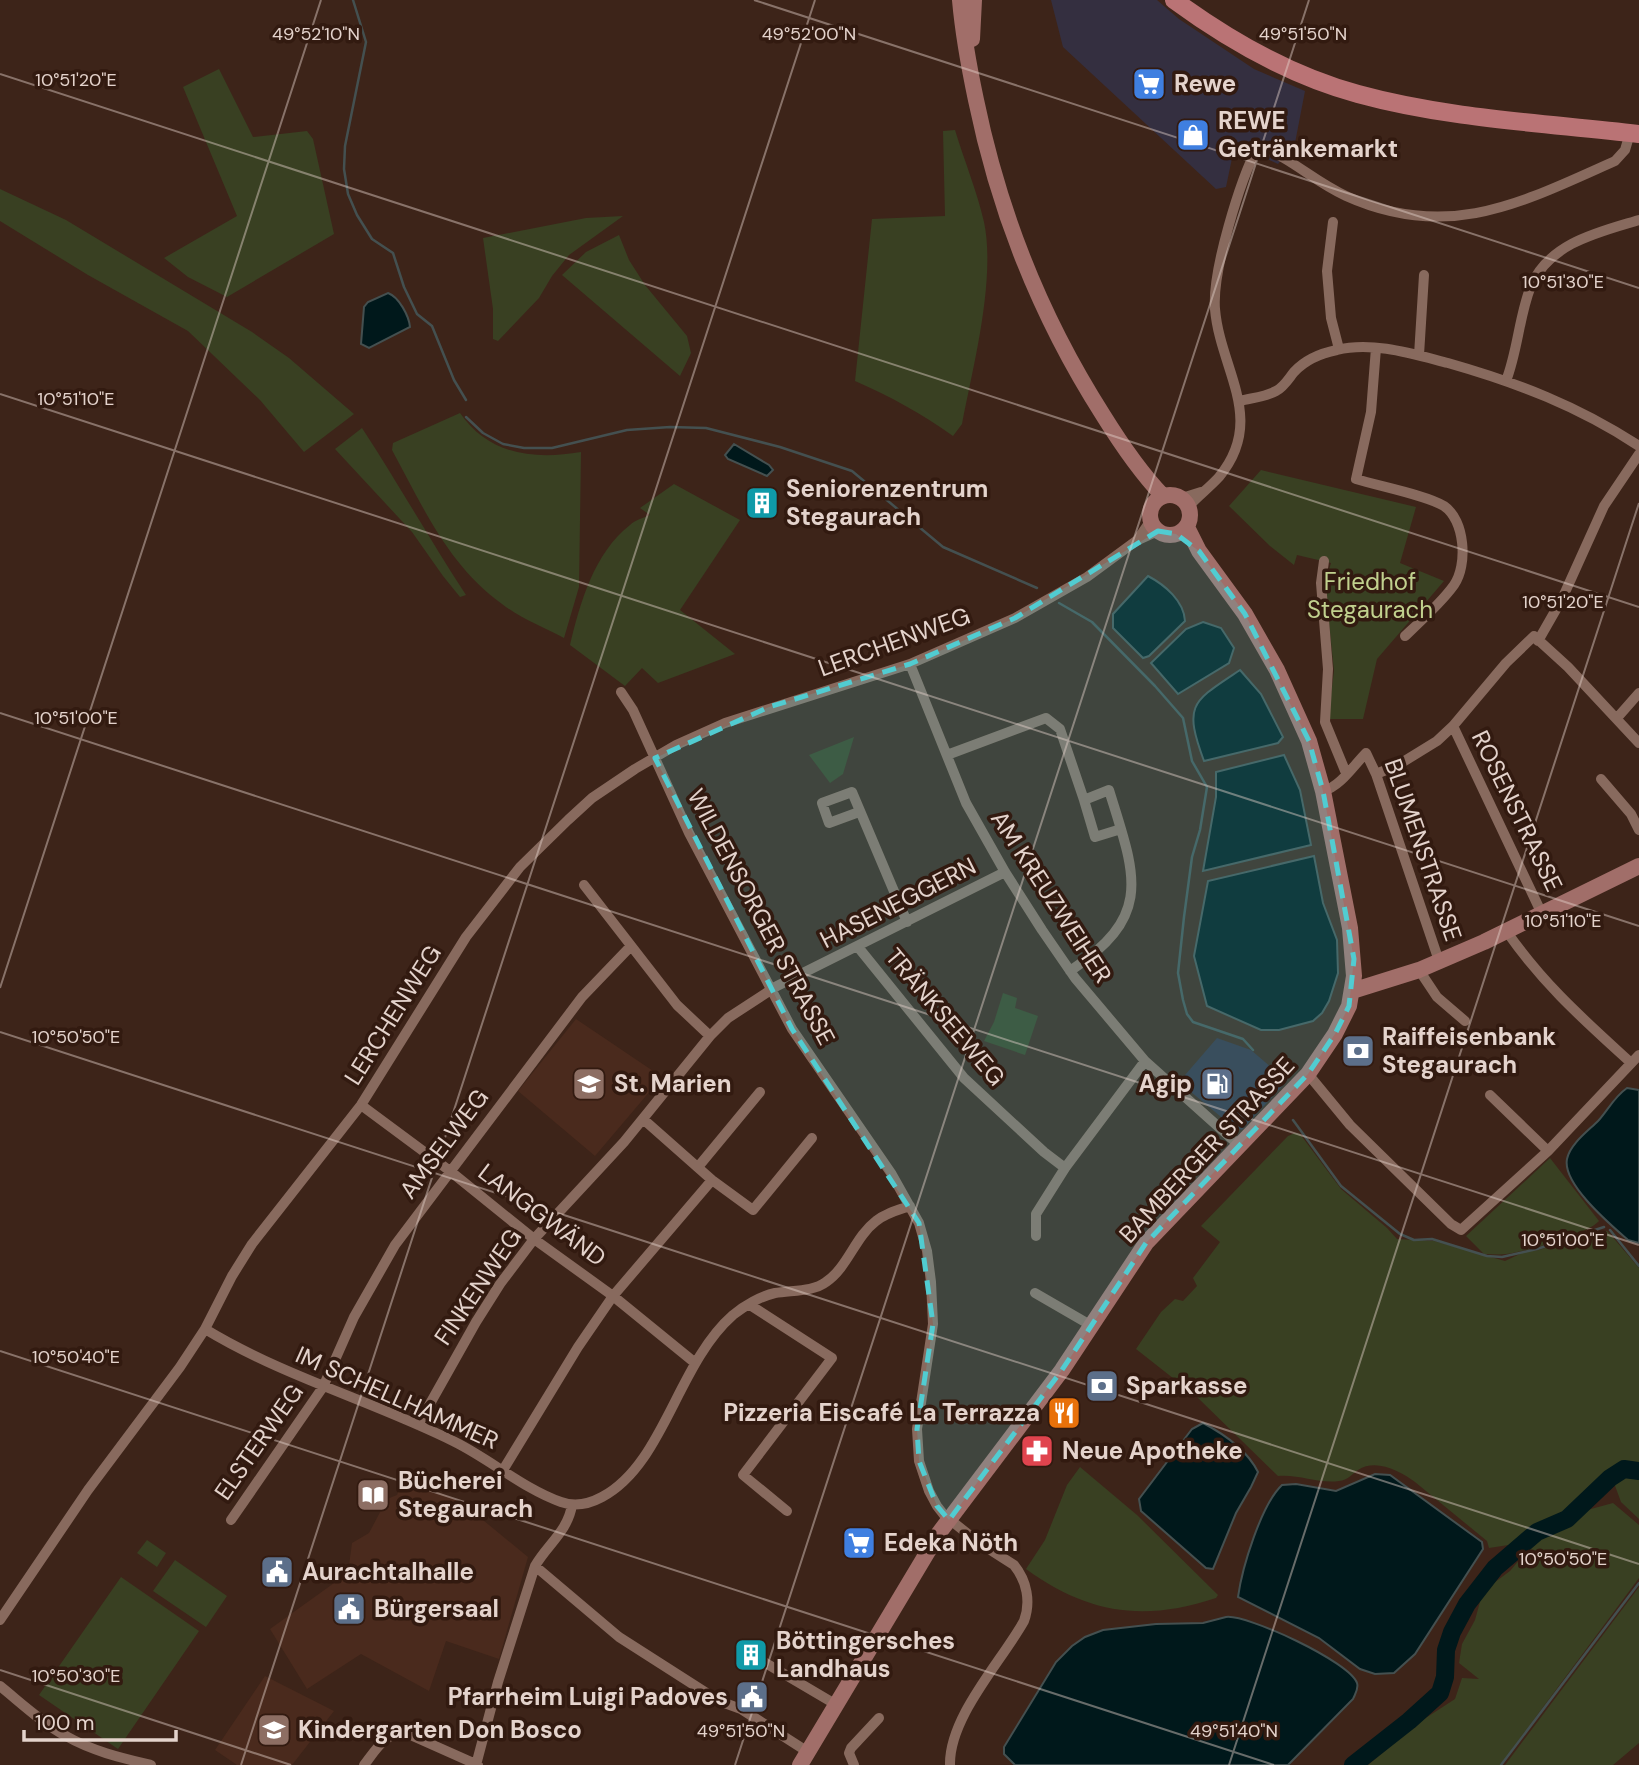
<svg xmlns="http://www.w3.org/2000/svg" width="1639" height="1765" font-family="'DM Sans',sans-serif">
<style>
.commercial{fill:#342f40}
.built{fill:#4a2a1d}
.green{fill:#394022}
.water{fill:#00181b;stroke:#445050;stroke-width:2}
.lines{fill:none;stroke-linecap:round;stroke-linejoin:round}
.stream{stroke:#445050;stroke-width:2.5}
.river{stroke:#00181b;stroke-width:18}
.street{stroke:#886a5e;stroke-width:10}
.secondary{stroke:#a16e69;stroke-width:16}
.primary{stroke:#ba7375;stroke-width:18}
.marked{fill:#51ccd1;fill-opacity:0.2;stroke:#51ccd1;stroke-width:5;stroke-dasharray:14 9;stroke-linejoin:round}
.ticks{fill:none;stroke:#e4d3cc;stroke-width:2;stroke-opacity:0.45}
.labels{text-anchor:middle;stroke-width:7;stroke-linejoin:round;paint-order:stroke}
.poi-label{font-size:24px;font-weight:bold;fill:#e4d3cc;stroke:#321a10;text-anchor:start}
.park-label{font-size:24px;fill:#c1d18e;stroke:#321a10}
.street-label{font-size:24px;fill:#e4d3cc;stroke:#321a10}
.ticks-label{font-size:18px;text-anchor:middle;fill:#e4d3cc;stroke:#321a10;stroke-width:7;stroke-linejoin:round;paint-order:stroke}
</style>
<rect width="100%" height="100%" fill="#3d2419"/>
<path class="commercial" d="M1051,0H1157L1179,19L1254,69L1305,91L1295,143L1278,164L1235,144L1226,187L1216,189L1063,47Z
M1217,1038L1251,1050L1287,1081L1242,1130L1232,1126L1179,1082Z"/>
<path class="built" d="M576,1019L662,1077L595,1156L518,1091Z
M404,1477L461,1502L528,1557L499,1659L446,1641L429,1691L361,1654L307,1689L270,1629L348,1573L352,1543L369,1533L387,1499L397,1495Z
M265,1676L334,1711L292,1765H237L215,1750Z"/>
<path class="green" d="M219,69L253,137L307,131L313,139L334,234L227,297L188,277L164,258L237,216L183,87Z
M955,130C964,160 977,191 984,222C996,279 973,367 962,424L953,436C921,413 891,397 855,381L872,219L945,216L943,131Z
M0,189L66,220L252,332L289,358L354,414L304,452L260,400L188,331L88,275L0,221Z
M623,216L569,255L552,276L539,298L498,341L493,339V309L483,238L586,218Z
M619,235L629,260L645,285L687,336L691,353L680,376L562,275L586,252Z
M460,413C489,455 534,460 581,452L579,587L564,638C543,627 520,618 502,604C448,565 423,507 392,450L393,443Z
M362,428C398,483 430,540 466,595L460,597L443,576L412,532L335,449Z
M1261,470L1416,507L1400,563L1444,581L1377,659L1363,719H1328L1334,671L1325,583L1331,563L1297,555L1294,565L1270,546L1229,506Z
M674,484L740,520L680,610L735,654L658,683L642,668L625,686L570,645C580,603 594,553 630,525C635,520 643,518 650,515L640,508Z
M854,737L843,774L830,783L809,755Z
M1003,993L1017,998L1015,1008L1038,1016L1025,1055L984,1041L994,1022Z
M1295,1133L1300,1134L1341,1189L1387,1228L1397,1239L1434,1241L1505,1261L1524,1252L1539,1250L1593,1231H1607L1610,1234L1639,1268V1465L1615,1470L1565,1517L1530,1532L1515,1544L1489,1548L1487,1541L1415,1482C1400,1471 1376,1458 1358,1470C1352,1474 1348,1480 1339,1481C1319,1484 1299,1474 1278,1476L1197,1397L1136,1349L1161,1312L1175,1299L1183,1301L1197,1286L1193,1278L1220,1242L1201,1226L1288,1136Z
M1550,1158L1599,1221C1586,1235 1527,1251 1506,1254C1499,1255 1491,1254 1484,1254L1466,1236Z
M1080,1467L1137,1515L1218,1595L1216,1598C1144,1622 1088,1614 1026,1569L1045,1540L1067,1485Z
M1633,1475L1639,1476V1519L1621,1502L1614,1483L1620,1477Z
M1613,1503L1639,1525V1578L1500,1765H1368L1418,1723L1455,1699L1462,1678L1479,1679L1459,1663L1462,1644L1475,1620L1483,1591L1510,1571L1541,1534L1568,1522L1580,1512Z
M147,1540L166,1553L157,1567L137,1553Z
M175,1560L227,1596L206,1627L153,1591Z
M121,1577L199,1631L118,1749L39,1695Z
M1639,1587V1743L1613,1765H1505Z"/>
<path class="water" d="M388,293C399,297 409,316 410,327L369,348L361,344L364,307L368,302Z
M734,444L769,465L773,470L767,476L728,459L725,455Z
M1148,576C1165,585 1184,601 1185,621L1149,656L1143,658L1113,628V614Z
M1203,622L1221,628L1234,648L1229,663L1178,694L1151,663L1186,629Z
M1240,670L1261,694L1283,737L1278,743L1204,761C1183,704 1192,702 1240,670Z
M1284,755L1300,790L1311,845L1203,871L1216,797V772Z
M1314,856L1323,903L1337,940L1338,973L1329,1001L1322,1013L1313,1021L1279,1030H1261L1207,1006L1194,956L1208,881Z
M1627,1088L1639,1090V1243L1628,1240C1611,1225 1562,1184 1567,1159C1570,1144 1588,1131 1598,1121C1608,1110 1614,1097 1627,1088Z
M1203,1423C1224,1434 1247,1450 1258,1472L1251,1487L1236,1513L1213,1569L1206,1568L1141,1511L1139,1499L1192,1429Z
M1375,1474L1390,1475L1482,1542L1483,1549L1415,1654L1394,1673L1375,1674L1360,1669L1319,1638L1238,1597C1242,1568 1261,1505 1282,1485L1296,1484L1336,1491Z
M1226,1617C1247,1614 1350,1662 1357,1683C1359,1689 1355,1694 1353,1699L1288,1765H1015L1004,1754V1747L1056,1662L1072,1646L1085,1637L1103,1630L1156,1624L1203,1623Z"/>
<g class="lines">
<path class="stream" d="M353,0L366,42L345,146L344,169L348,194L357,215L372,239L393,253L404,287L417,314L432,326L454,380L466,400
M466,417L483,433L503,444L524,448H552L627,430L670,427L706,428L780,447L852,471L943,547L1037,588
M1059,603L1092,622L1155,686L1183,718L1192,761L1207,787L1200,830L1192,857L1184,917L1178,973L1183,1000L1187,1014L1193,1022L1243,1039L1253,1050
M1293,1120L1341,1186L1400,1234L1414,1240L1432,1239L1487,1256L1502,1257L1537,1249L1604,1227
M1610,1230L1639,1266
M1501,1765L1639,1583"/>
<path class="river" d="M1353,1765L1409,1721L1440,1693L1445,1677L1446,1650L1452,1632L1467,1604L1495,1568L1537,1532L1567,1519L1610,1478L1624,1469L1639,1471"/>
<path class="street" d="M1333,222L1327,271L1331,318L1339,349
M1376,348L1371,412L1356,479C1378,486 1426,495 1444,506C1465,520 1468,565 1454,585C1442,602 1420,622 1405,636
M1419,355L1424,275
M1506,381C1518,350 1519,316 1531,286C1549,243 1599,232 1639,220
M1240,401C1251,398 1265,397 1276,391C1284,387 1289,378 1294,372C1305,360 1322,353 1337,350C1372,341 1413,354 1448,363C1518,383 1578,406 1639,446
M1182,498L1201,492
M1189,506C1198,496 1210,487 1219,477C1267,419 1220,370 1215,309C1212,271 1240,180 1258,146C1292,158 1313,181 1346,196C1448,242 1521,203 1615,161L1625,150L1630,133
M1138,539L1151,520
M1324,561L1321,583L1328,669L1325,722L1346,773
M1538,641L1562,599L1604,506L1639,454
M910,664L966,803L1005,872L1042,930L1075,978L1145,1061L1241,1147
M621,692L633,710L689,833L792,1029L891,1173L919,1223L927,1251L931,1282L933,1324L917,1429L919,1461L929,1491L937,1506L944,1515L978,1542L1014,1565C1027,1581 1031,1602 1024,1621C1001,1662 949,1717 950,1765
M1617,718L1639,693
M1453,726L1542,914
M947,755L1046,718L1060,729L1084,800L1109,790C1135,875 1155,915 1070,971
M1376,774L1398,765L1437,741L1453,726L1506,663L1534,636L1568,667L1639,743
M1601,779L1631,814L1639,830
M1323,791C1340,787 1354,765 1366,753L1376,774L1439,961
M1084,800L1095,837L1121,829
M859,812L829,823L822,803L852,792L907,922
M584,885L677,1005L710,1036
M1507,932C1544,985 1583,1019 1630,1062
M858,947L964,1078L1044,1152L1065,1168
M1419,970L1437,997L1465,1021
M1308,1074L1350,1125L1451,1224L1461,1230L1548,1151L1639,1055
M1490,1095L1548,1151
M361,1105L450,1171L534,1239L613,1296L694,1362
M643,1119L712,1180L753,1210L812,1138
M698,1167L760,1092
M1036,1236V1214L1065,1168L1145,1061
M1035,1293L1092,1326
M750,1305L832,1358L743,1475L787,1511
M205,1329C284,1377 373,1401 455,1442C491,1460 524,1489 561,1502C575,1507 589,1504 602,1497C664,1464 677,1364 733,1315C744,1306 761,1296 775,1293C791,1290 813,1292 826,1282C848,1267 855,1237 876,1221C886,1213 898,1210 910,1206
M418,1425L476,1322L500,1284L534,1239L624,1142L710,1036L728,1018L777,986L1005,872
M503,1470L578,1347L613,1296L712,1180
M231,1520L323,1387L354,1317L395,1245L582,997L630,947
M535,1566L619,1637L719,1701L741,1709L808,1752
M0,1620L88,1490L180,1367L205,1329L232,1276L252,1244L361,1105L466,937L520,867L568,820L592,798L635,769L676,745L725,723L910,664L1015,618L1087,577L1136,541L1158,531
M764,1662L835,1704
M0,1686C21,1703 42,1723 66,1736C92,1751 122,1758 151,1765
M364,1765C375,1751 386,1731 406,1733L478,1765
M476,1765L498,1682L535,1566C547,1545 568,1531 572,1505
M854,1765L849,1753L851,1748L879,1718"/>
<path class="secondary" d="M960,0C963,34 969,67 976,100C999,212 1041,318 1103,415C1121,444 1139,471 1163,496
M972,39L974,0
M1150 515a20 20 0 1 1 40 0a20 20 0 1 1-40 0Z
M1352,991L1419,970L1484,942L1639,866
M800,1765L939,1533L1062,1370L1146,1243L1308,1074L1335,1034L1349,1006L1354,976L1350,928L1323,791L1309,741L1277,670L1245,614L1199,551L1187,527"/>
<path class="primary" d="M1174,0C1230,41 1291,76 1358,94C1449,119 1546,123 1639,134"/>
</g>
<path class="marked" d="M1158,531L1176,534L1199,551L1245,614L1309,741L1323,791L1354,959L1349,1006L1335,1034L1308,1074L1146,1243L1062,1370L949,1520L937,1506L919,1461L917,1429L933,1324L919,1223L792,1029L655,758L769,707L910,664L1015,618Z"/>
<path class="ticks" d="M754,0L1639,288M0,74L1639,607M0,394L1639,926M0,713L1639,1245M0,988L321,0M0,1032L1639,1564M0,1351L1274,1765M0,1670L291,1765M241,1765L815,0M735,1765L1309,0M1229,1765L1639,503"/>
<defs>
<symbol id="supermarket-square" viewBox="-11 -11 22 22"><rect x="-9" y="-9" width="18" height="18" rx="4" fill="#3f7fe0" stroke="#321a10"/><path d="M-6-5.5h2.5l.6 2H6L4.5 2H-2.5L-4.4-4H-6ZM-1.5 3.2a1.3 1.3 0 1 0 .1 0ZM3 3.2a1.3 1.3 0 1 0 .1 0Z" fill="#fff"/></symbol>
<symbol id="shop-square" viewBox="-11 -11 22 22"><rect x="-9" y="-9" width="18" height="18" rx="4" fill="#3f7fe0" stroke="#321a10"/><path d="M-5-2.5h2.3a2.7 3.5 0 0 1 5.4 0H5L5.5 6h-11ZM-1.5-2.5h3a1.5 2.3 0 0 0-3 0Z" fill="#fff"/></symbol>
<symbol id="building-square" viewBox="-11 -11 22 22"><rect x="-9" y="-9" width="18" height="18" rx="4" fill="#0f9aa8" stroke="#321a10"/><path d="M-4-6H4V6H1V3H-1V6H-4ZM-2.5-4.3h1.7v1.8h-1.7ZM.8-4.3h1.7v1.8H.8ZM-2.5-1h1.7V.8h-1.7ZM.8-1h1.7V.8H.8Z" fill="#fff"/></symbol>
<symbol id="bank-square" viewBox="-11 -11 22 22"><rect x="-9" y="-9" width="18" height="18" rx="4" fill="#5c6f8a" stroke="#321a10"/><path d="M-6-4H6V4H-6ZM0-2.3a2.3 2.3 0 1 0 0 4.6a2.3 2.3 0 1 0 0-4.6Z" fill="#fff"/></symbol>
<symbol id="school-square" viewBox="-11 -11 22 22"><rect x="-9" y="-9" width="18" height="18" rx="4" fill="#8d6e63" stroke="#321a10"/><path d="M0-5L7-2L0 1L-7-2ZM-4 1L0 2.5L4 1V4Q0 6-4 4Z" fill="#fff"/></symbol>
<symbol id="fuel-square" viewBox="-11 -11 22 22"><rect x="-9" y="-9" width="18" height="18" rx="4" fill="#5c6f8a" stroke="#321a10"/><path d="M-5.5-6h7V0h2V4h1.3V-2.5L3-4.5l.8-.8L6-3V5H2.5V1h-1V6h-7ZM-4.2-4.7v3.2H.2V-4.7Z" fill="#fff"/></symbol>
<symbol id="restaurant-square" viewBox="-11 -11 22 22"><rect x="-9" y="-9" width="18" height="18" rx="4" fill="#e8710a" stroke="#321a10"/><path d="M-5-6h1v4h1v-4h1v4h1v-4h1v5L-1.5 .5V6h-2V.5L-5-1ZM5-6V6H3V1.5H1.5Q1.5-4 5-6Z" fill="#fff"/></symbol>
<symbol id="pharmacy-square" viewBox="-11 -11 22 22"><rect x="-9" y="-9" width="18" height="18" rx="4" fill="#e0444e" stroke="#321a10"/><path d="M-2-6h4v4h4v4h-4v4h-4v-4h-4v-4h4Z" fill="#fff"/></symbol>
<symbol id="library-square" viewBox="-11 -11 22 22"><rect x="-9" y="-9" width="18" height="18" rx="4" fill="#8d6e63" stroke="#321a10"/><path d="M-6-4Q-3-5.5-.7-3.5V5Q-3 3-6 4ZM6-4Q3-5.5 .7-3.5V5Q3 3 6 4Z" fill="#fff"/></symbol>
<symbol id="civic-square" viewBox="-11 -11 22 22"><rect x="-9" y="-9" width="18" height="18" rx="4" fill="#5c6f8a" stroke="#321a10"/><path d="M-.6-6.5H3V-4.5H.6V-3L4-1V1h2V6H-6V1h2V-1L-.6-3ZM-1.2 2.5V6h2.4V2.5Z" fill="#fff"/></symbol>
</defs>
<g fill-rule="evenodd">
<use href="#supermarket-square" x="1130" y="65" width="38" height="38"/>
<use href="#shop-square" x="1174" y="116" width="38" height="38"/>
<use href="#building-square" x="743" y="484" width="38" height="38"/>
<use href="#bank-square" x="1339" y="1032" width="38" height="38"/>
<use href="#school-square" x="570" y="1065" width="38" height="38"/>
<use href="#fuel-square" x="1198" y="1065" width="38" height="38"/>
<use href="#bank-square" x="1083" y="1367" width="38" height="38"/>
<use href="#restaurant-square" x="1045" y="1394" width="38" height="38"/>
<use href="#pharmacy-square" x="1018" y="1432" width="38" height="38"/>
<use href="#library-square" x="354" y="1476" width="38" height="38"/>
<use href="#supermarket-square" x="840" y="1524" width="38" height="38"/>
<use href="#civic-square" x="258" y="1553" width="38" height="38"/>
<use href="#civic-square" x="330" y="1590" width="38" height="38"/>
<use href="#building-square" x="732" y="1636" width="38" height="38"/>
<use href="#civic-square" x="733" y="1678" width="38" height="38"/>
<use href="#school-square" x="255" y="1711" width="38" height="38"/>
</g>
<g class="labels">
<g class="poi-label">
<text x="1174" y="92">Rewe</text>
<text x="1218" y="129">REWE<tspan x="1218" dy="28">Getränkemarkt</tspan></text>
<text x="786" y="497">Seniorenzentrum<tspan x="786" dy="28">Stegaurach</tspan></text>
<text x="1382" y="1045">Raiffeisenbank<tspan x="1382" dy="28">Stegaurach</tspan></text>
<text x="614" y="1092">St. Marien</text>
<text x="1192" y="1092" text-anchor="end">Agip</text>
<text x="1126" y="1394">Sparkasse</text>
<text x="1040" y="1421" text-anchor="end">Pizzeria Eiscafé La Terrazza</text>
<text x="1062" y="1459">Neue Apotheke</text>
<text x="398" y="1489">Bücherei<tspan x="398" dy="28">Stegaurach</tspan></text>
<text x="884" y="1551">Edeka Nöth</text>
<text x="302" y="1580">Aurachtalhalle</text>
<text x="374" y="1617">Bürgersaal</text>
<text x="776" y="1649">Böttingersches<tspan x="776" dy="28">Landhaus</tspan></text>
<text x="728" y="1705" text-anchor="end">Pfarrheim Luigi Padoves</text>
<text x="298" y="1738">Kindergarten Don Bosco</text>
</g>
<g class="park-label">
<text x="1370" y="590">Friedhof<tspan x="1370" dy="28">Stegaurach</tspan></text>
</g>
<g class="street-label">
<text transform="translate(894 642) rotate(-20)" y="8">LERCHENWEG</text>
<text transform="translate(1517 811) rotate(64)" y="8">ROSENSTRASSE</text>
<text transform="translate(1423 850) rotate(71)" y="8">BLUMENSTRASSE</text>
<text transform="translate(1051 897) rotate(57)" y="8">AM KREUZWEIHER</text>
<text transform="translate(898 903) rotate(-27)" y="8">HASENEGGERN</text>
<text transform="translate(761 917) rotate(62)" y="8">WILDENSORGER STRASSE</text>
<text transform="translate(393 1015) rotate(-58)" y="8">LERCHENWEG</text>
<text transform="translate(945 1017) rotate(50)" y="8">TRÄNKSEEWEG</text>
<text transform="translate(444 1144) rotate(-53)" y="8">AMSELWEG</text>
<text transform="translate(1207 1150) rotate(-47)" y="8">BAMBERGER STRASSE</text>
<text transform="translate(542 1215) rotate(37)" y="8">LANGGWÄND</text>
<text transform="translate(478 1287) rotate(-56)" y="8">FINKENWEG</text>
<text transform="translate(397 1398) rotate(24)" y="8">IM SCHELLHAMMER</text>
<text transform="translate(259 1442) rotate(-55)" y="8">ELSTERWEG</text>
</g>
</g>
<g class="ticks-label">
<text x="316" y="40">49°52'10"N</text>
<text x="809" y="40">49°52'00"N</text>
<text x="1303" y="40">49°51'50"N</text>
<text x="76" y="86">10°51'20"E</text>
<text x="1563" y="288">10°51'30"E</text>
<text x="76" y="405">10°51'10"E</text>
<text x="1563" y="608">10°51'20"E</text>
<text x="76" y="724">10°51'00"E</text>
<text x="1563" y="927">10°51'10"E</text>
<text x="76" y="1043">10°50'50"E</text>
<text x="1563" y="1246">10°51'00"E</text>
<text x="76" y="1363">10°50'40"E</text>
<text x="1563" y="1565">10°50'50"E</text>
<text x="76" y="1682">10°50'30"E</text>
<text x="1234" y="1737">49°51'40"N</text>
<text x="741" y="1737">49°51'50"N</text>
</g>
<path d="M24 1730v10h152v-10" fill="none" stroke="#e4d3cc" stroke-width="3.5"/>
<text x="35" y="1730" font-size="21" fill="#e4d3cc" stroke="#321a10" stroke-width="5" paint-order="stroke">100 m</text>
</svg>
